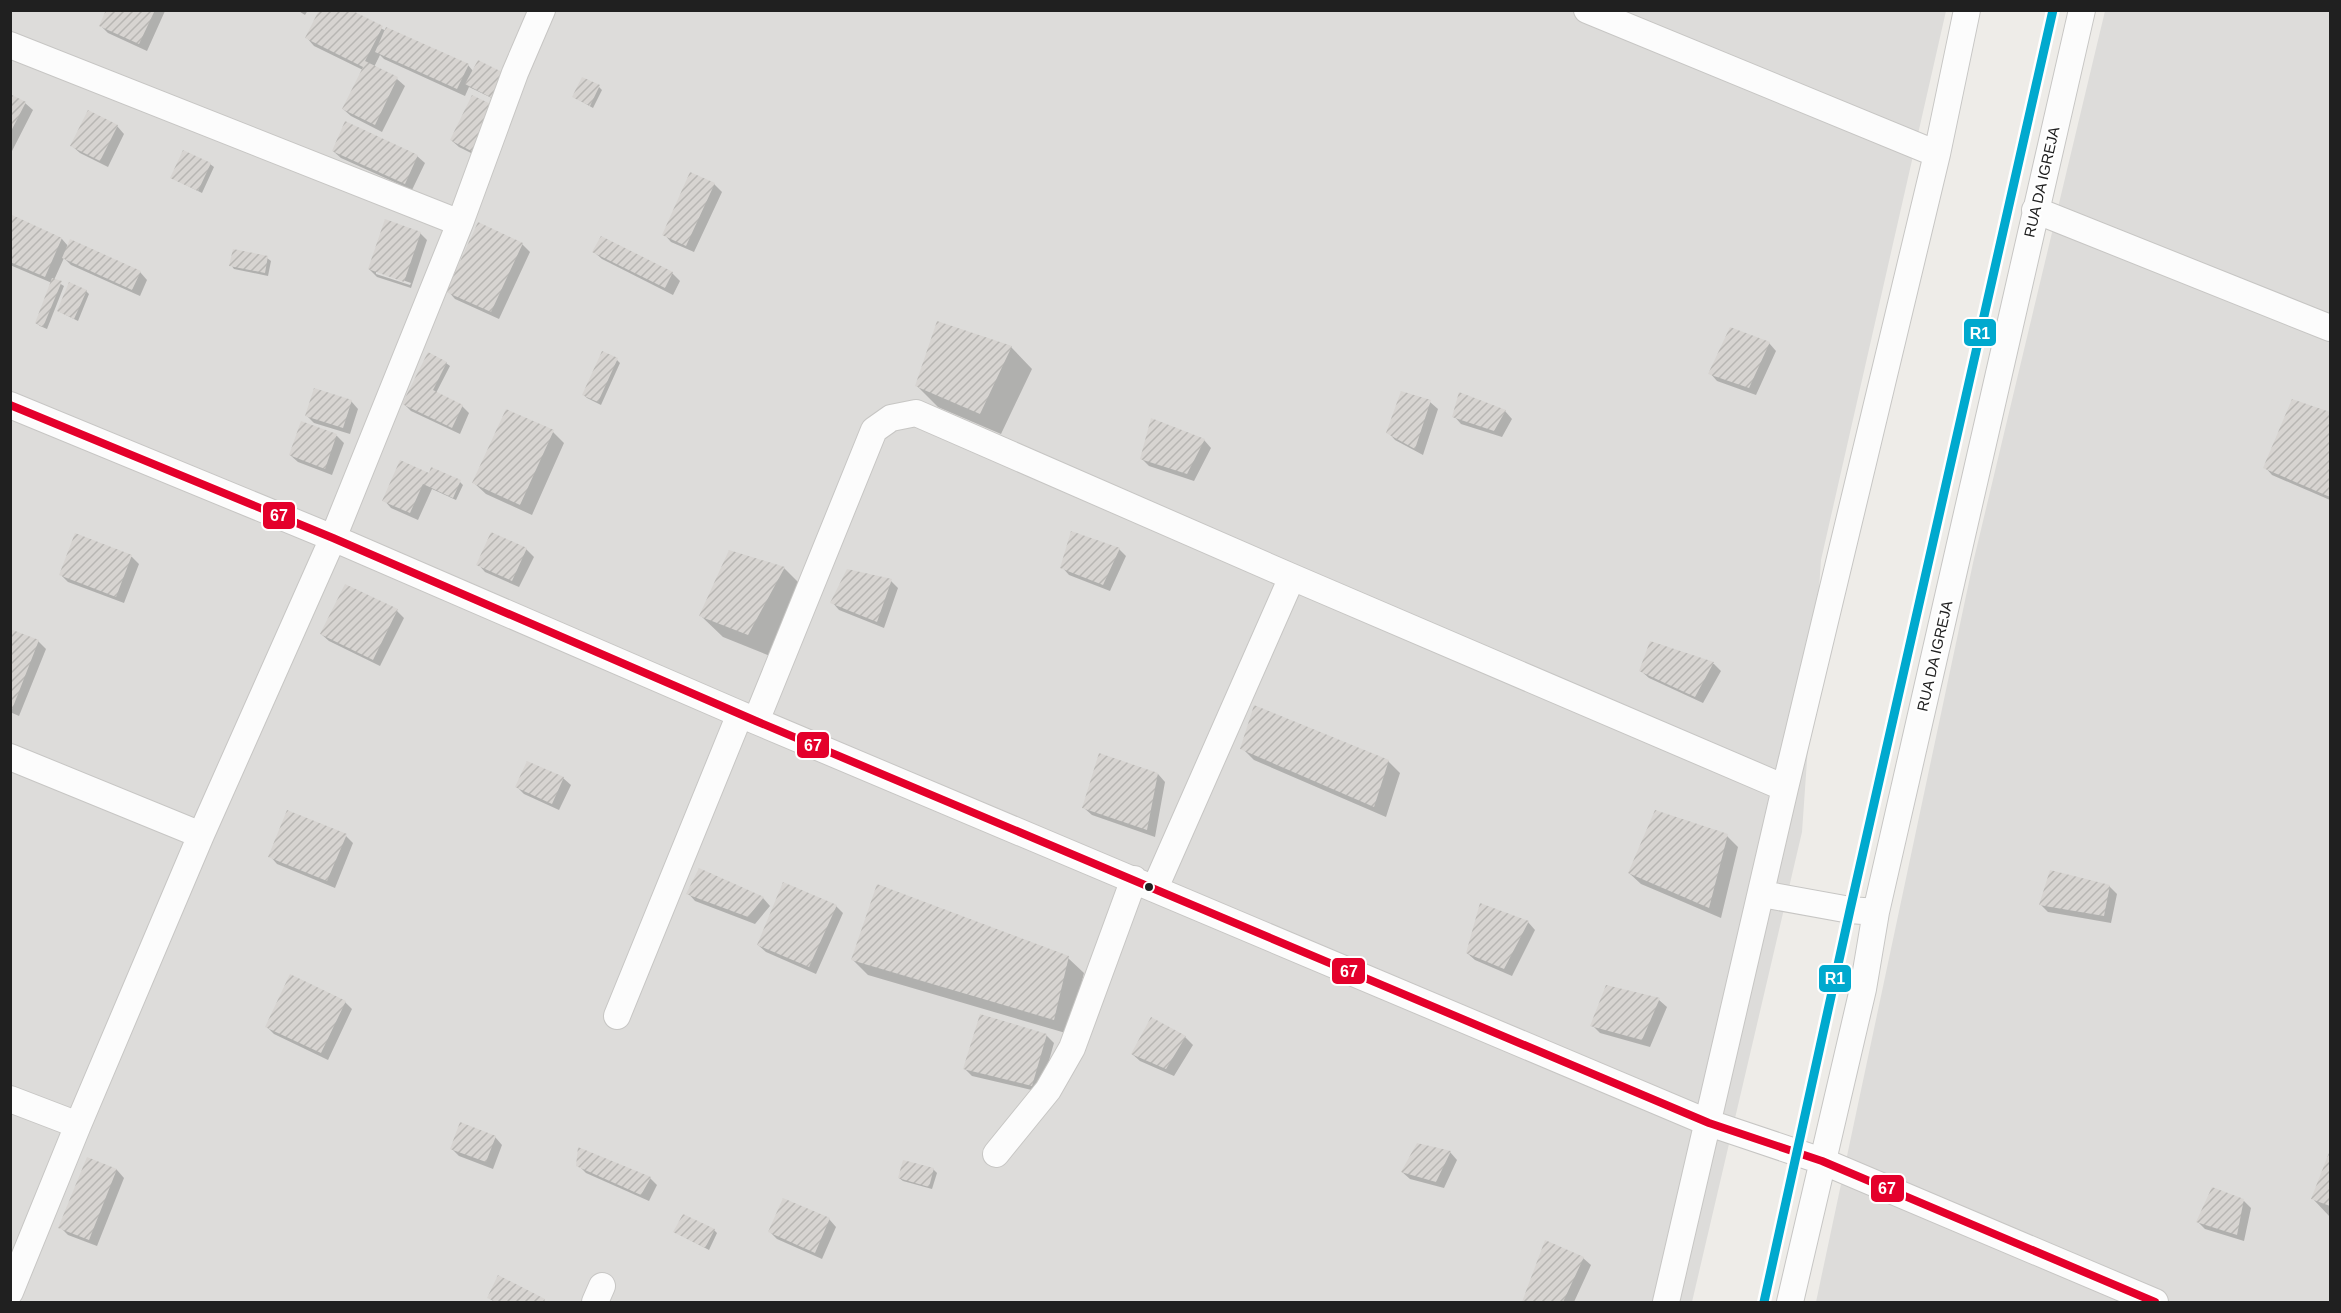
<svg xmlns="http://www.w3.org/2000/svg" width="2341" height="1313" font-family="Helvetica,sans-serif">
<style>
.residential{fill:#dddcda}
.shadow{fill:#0003;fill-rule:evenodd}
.building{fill:url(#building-hatch)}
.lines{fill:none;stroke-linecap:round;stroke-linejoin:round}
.street-casing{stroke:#c7c6c4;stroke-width:28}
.street{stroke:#fcfcfc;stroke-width:26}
.bus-1-casing{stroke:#fff;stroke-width:12}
.bus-1{stroke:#e4002b;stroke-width:8}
.rail-1-casing{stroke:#fff;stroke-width:14}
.rail-1{stroke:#00a9ce;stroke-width:9}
.bus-dot{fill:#202020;stroke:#fff;stroke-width:2}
.labels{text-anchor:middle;stroke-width:4.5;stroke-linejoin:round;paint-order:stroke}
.street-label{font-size:15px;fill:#202020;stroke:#fff}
.line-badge{stroke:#fff;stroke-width:2}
.badge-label{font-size:16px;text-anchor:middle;font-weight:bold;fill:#fff}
</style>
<defs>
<pattern id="building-hatch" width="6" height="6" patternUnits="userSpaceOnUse" patternTransform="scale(1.5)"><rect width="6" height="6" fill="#d7d4d1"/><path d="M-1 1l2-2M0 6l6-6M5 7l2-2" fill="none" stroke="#b8b6b3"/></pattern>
</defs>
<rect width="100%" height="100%" fill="#eeece8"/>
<path class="residential" d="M10,11H1946L1821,560L1802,832L1692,1302H11Z
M2105,11H2330V1302H1816L1973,563Z"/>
<path class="shadow" d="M108,10L165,11L147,51L108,33L101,26Z
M297,10H308L305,15Z
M348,10L386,31L468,65L498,101L469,87L465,96L384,59L380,55L374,67L397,79L405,86L382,132L351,116L343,109L363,70L314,46L307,38Z
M599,87L602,90L593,108L574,97Z
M10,95L25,103L33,110L10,155Z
M499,109L485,160L459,147L451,140Z
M117,126L124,134L108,167L80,153L72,146Z
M333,151L417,156L425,163L412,190L341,158Z
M210,164L214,167L202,193L172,178Z
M714,184L722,192L694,252L671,242L664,234Z
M10,216L62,239L68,246L140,272L147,280L140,296L71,265L64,258L54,280L64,286L47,329L40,326L36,323L52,283L10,265Z
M478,224L522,244L530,252L499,319L455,299L448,291Z
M420,233L427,240L411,288L377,277L369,269ZM376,271L411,283L410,285L376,274Z
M601,238L672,273L680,281L673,295L602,259L594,252Z
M267,258L271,261L268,276L234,269L231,265Z
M86,291L89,294L78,321L58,311Z
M1769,343L1776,351L1756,395L1717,381L1710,373Z
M1011,347L1032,369L1001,434L938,407L917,386Z
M617,360L620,363L601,405L587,398L584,395Z
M446,363L450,366L436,393L462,406L469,413L460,434L411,411L404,404Z
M351,401L358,409L350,434L314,423L306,415Z
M2293,401L2330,414V500L2272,475L2265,467Z
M1430,402L1438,409L1423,455L1395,440L1388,432Z
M1505,411L1512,419L1502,437L1461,424L1454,416Z
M302,423L337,436L344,443L332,475L298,462L290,455Z
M553,432L564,443L532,515L486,494L474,483Z
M1204,440L1211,448L1194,481L1149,466L1141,458Z
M428,474L460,482L463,485L456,500L432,489L418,520L391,508L384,500Z
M76,535L132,557L139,564L124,603L68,582L61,575Z
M526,549L534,557L519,587L485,572L478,564Z
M1119,549L1126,556L1110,591L1069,575L1062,567Z
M784,568L805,589L770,656L723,637L701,616Z
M891,581L898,588L884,628L839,610L832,602Z
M397,611L404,618L380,666L329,641L321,634Z
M10,630L38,641L46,649L19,716L10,712Z
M1651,643L1714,664L1721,671L1703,703L1649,678L1641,671Z
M1242,748L1388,761L1400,773L1386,817L1254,760Z
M1158,774L1165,782L1155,837L1092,815L1084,808Z
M563,778L571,785L559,810L524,794L517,787Z
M346,836L353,843L335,888L277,864L270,856Z
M1727,836L1738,847L1721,918L1641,884L1629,873Z
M700,870L763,898L770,906L755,924L695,901L688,893Z
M2109,886L2117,894L2111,923L2048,912L2041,905Z
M836,906L843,913L816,974L766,952L758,945Z
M1528,922L1535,930L1512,976L1475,960L1467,953Z
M1068,958L1084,973L1069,1034L868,975L853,960Z
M1659,1000L1667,1007L1650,1047L1600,1033L1592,1025Z
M345,1002L352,1009L328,1060L274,1034L267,1027Z
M1152,1019L1185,1037L1193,1045L1174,1076L1140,1061L1132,1054Z
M1046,1035L1054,1043L1040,1092L972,1076L965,1069Z
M495,1137L502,1145L493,1169L459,1156L452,1149Z
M1450,1152L1457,1160L1444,1188L1410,1179L1402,1172Z
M2330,1154V1217L2313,1199Z
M88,1159L117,1170L124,1178L97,1246L68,1235L60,1227Z
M578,1165L650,1178L657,1185L649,1201L586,1173Z
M933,1169L937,1173L932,1189L903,1181L899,1178Z
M2244,1201L2251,1208L2244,1241L2205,1229L2198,1222Z
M829,1219L836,1227L822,1259L777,1239L770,1232Z
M714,1230L717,1233L709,1250L675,1232Z
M1546,1242L1583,1258L1591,1265L1574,1302H1523Z
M489,1297L544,1300L546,1302H494Z"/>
<path class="building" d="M106,10H155L139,44L99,26Z
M319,10H351L383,26L365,61L398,77L375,125L342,109L363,67L305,38Z
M386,27L469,64L457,89L375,52Z
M478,60L506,74L494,99L465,84Z
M582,77L600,85L590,106L572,97Z
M10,94L26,102L10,133Z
M472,95L499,108L477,154L450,140Z
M88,110L118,125L100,161L70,146Z
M345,121L418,155L405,184L332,151Z
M183,150L211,163L198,191L170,178Z
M690,172L715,183L686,246L662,235Z
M10,214L62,238L45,277L10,262Z
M385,219L421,232L404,282L368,269Z
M478,222L523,243L491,312L446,292Z
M601,236L673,272L665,288L592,252Z
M70,239L141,271L132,290L62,258Z
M233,249L268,256L265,273L229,266Z
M52,278L62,281L43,327L35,323Z
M69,282L87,290L74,319L57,311Z
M937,321L1012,346L980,414L915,386Z
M1730,327L1770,342L1749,388L1708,374Z
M602,351L618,358L598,402L582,395Z
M428,352L447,362L433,390L463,405L452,428L402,404Z
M314,388L352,400L343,428L305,416Z
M1401,391L1431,400L1415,449L1386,433Z
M1459,392L1506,410L1494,431L1452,417Z
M2292,399L2330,412V497L2263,468Z
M506,409L554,430L520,505L472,483Z
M1151,418L1205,439L1187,474L1140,459Z
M301,421L337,434L325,469L289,455Z
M400,460L429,473L431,467L461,480L453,498L423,484L410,513L382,501Z
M1071,531L1120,548L1103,585L1060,568Z
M491,532L527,548L512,581L476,565Z
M75,533L132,555L116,597L59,575Z
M729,550L785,567L748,635L699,616Z
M847,569L892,579L877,622L830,603Z
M345,584L398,609L373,660L320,634Z
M10,629L39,640L11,712H10Z
M1650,641L1714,662L1695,697L1639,671Z
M1254,705L1389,760L1374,807L1240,749Z
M1099,753L1158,773L1147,830L1082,808Z
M527,761L564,777L552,804L515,787Z
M287,810L347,834L327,881L268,857Z
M1655,810L1728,834L1709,908L1628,873Z
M699,868L764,897L748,917L686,894Z
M2050,870L2110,885L2104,916L2039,905Z
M783,882L837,905L809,967L757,945Z
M877,884L1069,956L1054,1020L851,960Z
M1480,903L1529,921L1504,969L1466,953Z
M290,974L346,1001L321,1053L265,1027Z
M1606,985L1660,998L1642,1040L1590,1026Z
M980,1014L1047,1034L1032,1086L963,1069Z
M1151,1017L1186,1036L1166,1069L1131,1054Z
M460,1122L496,1136L486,1162L450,1149Z
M1417,1143L1451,1151L1436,1182L1401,1172Z
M578,1147L651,1177L641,1195L576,1166Z
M2330,1150V1206L2311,1199Z
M87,1157L117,1169L89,1240L58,1228Z
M903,1160L934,1168L929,1187L898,1178Z
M2212,1187L2244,1199L2237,1235L2196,1222Z
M783,1198L830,1218L815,1253L768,1232Z
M683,1214L715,1229L705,1248L673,1232Z
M1545,1240L1584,1257L1563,1302H1522Z
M498,1275L545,1299L543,1302H496L487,1298Z"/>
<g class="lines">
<defs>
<path id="street" d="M1587,10L1937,154
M10,45L460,223
M2035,210L2330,328
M10,405L333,538L756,721L1709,1123L1822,1161L2155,1302
M756,721L874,430L891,418L916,413L1292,577L1785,788
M10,757L201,835
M1155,888L1292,577
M1762,894L1850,910L1876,912
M617,1016L740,714
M10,1099L78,1125
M996,1154L1048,1090L1072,1048L1134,879
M10,1292L78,1125L201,835L333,538L460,223L515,73L542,10
M595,1302L602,1286
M1666,1302L1785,788L1937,154L1967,10
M1790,1302L1863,989L1876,912L2082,10"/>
</defs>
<use href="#street" class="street-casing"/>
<use href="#street" class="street"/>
<defs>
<path id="bus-1" d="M10,405L333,538L756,721L1709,1123L1822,1161L2155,1302"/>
</defs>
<use href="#bus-1" class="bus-1-casing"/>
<use href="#bus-1" class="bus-1"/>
<defs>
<path id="rail-1" d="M1764,1302L1850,910L2053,10"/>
</defs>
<use href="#rail-1" class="rail-1-casing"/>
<use href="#rail-1" class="rail-1"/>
</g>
<circle class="bus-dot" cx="1149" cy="887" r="5"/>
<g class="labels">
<g class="street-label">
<text transform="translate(2042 182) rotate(-77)" y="5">RUA DA IGREJA</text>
<text transform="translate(1935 656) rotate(-77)" y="5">RUA DA IGREJA</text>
</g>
</g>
<g class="line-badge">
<rect x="1963" y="318" width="34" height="29" rx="6" fill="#00a9ce"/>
<rect x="262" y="501" width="34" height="29" rx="6" fill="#e4002b"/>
<rect x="796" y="731" width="34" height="28" rx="6" fill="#e4002b"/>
<rect x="1331" y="957" width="35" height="28" rx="6" fill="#e4002b"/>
<rect x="1818" y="964" width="34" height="29" rx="6" fill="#00a9ce"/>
<rect x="1870" y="1174" width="35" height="29" rx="6" fill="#e4002b"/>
</g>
<g class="badge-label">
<text x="1980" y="339">R1</text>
<text x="279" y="521">67</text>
<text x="813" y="751">67</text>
<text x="1349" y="977">67</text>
<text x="1835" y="984">R1</text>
<text x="1887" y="1194">67</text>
</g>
<rect width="2341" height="1313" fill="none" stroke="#202020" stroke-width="24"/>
</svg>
